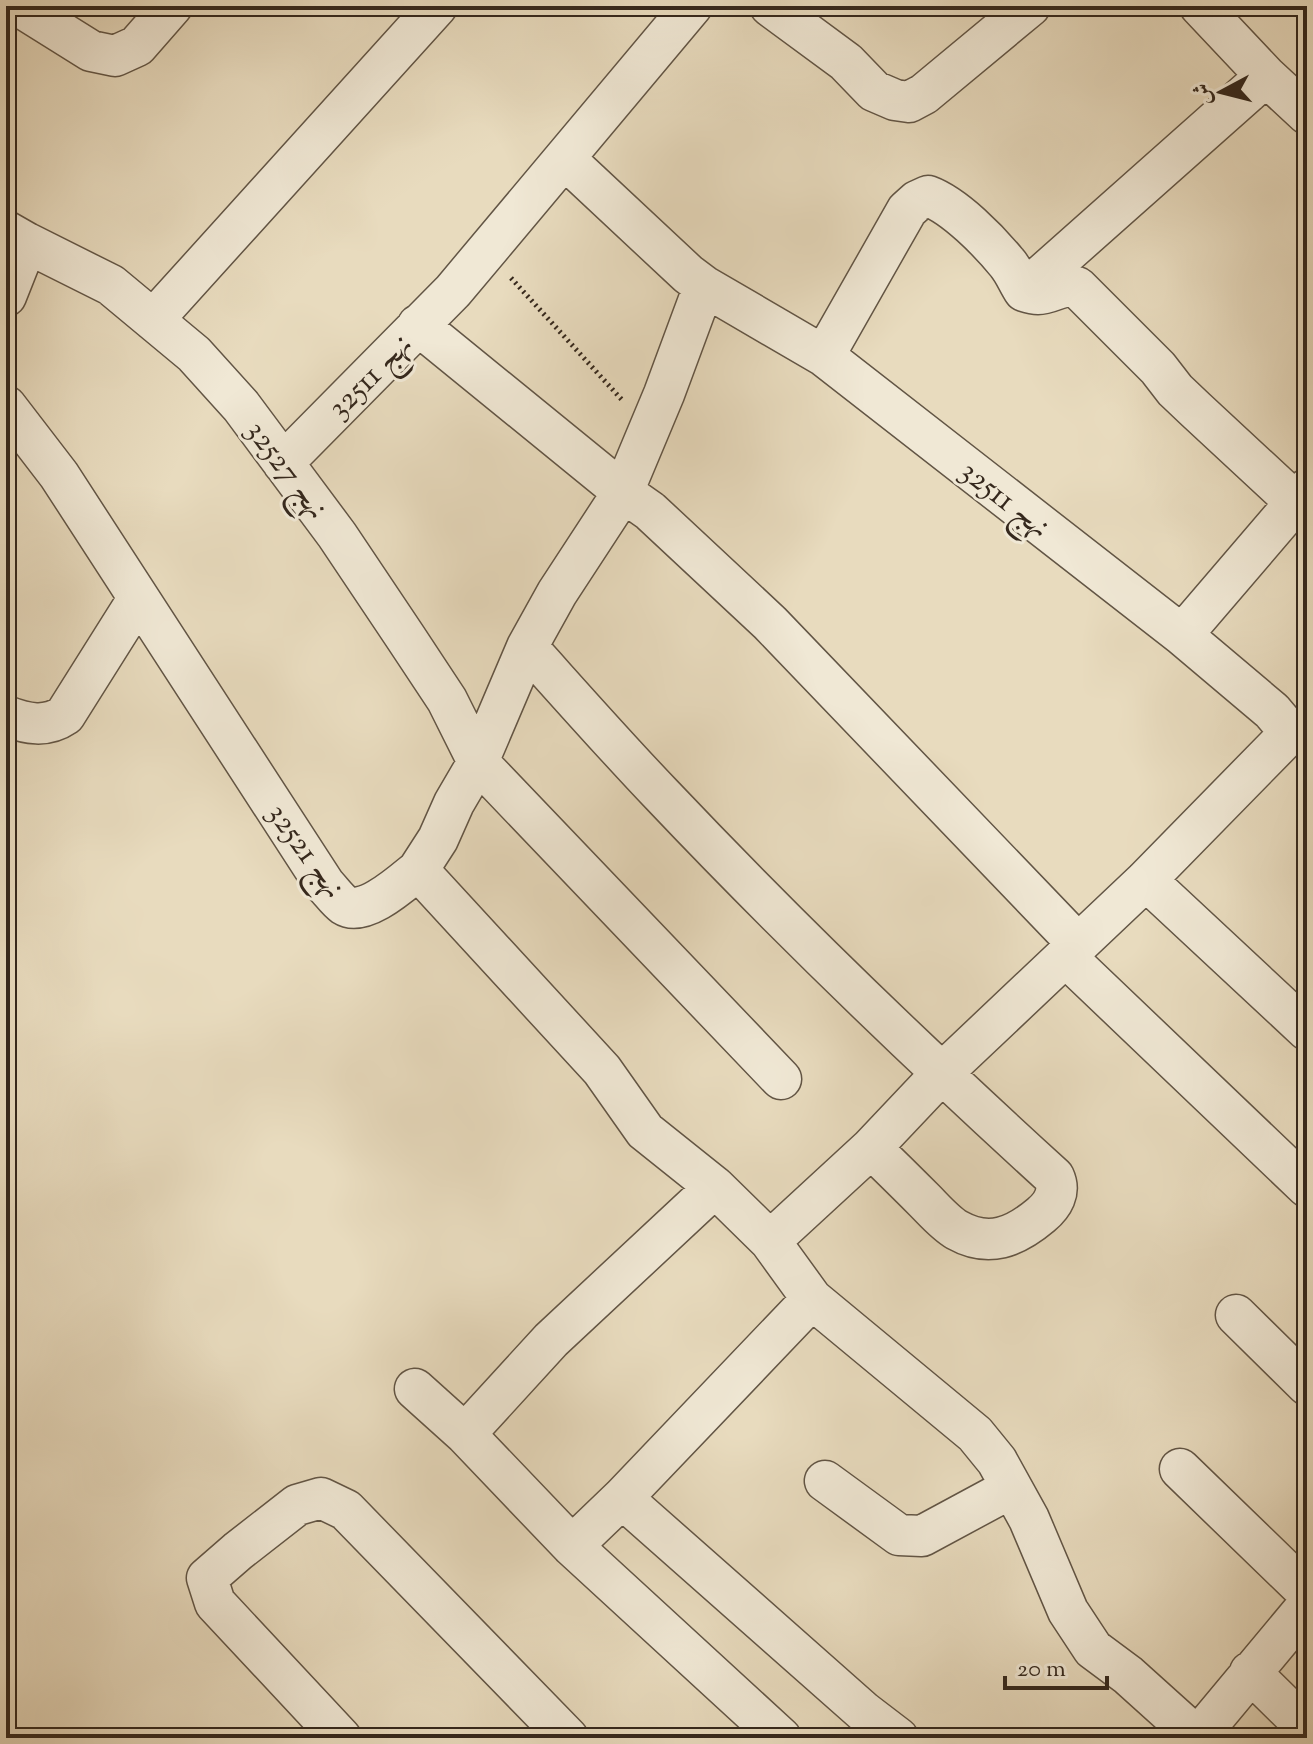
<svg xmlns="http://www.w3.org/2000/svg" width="1313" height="1744" font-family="'Sorts Mill Goudy',Amiri,serif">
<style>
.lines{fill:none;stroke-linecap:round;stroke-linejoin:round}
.minor-casing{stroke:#625545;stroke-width:43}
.path{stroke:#35281d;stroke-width:5;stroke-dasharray:2 4;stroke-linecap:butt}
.minor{stroke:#f0e8d5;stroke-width:40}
.labels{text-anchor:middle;stroke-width:6;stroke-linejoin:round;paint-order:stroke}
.street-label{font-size:32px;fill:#35281d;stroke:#f0e8d5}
</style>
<rect width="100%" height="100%" fill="#e8dbbe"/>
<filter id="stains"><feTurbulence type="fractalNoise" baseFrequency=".0025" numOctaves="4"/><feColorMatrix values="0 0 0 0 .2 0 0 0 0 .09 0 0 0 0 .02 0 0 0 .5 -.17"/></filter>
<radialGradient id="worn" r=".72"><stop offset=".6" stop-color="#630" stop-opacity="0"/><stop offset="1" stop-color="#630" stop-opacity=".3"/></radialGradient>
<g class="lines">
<defs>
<path id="minor" d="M19,6L91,51L115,56L137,46L172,6
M770,6L846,62L874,91L895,100L909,102L924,94L1030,6
M1200,6L1266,76L1307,114
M565,159L688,274L704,286L824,356L1182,635L1272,711L1283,724L1289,734
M6,231L27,243L111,285L194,354L241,406L337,535L406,638L447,700L478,762L781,1079
M1024,291L1266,76
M6,296L27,243
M153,320L437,6
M418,325L623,492L664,394L704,286
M824,356L907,210L917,201L928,196C955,206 989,241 1007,263C1014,271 1018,282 1024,291C1027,292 1035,294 1038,294C1052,294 1062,283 1077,287L1158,368L1175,390L1195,409L1307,513
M6,406L59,475L325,885C331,891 337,900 344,905C364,918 403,882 418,870L602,1070L645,1131L715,1187
M283,463L453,291L692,6
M1182,635L1307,489
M527,647C572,697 616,747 662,795C788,928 919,1054 1054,1177C1061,1192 1053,1205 1041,1215C1015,1237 989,1248 957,1230C945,1223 934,1210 924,1200C907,1183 889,1165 871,1148
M6,716C27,724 46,728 65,715L138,599
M418,870L438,839L454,803L478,762L527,647L557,593L623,492L650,511L770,623L1078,944
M1146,880L1307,1030
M1065,956L1307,1187
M770,1241L871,1148L941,1074L1146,880L1289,734L1307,732
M1236,1315L1307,1385
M415,1389L465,1434L572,1546L781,1738
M465,1434L551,1340L715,1187L770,1241L812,1299L975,1434L997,1461L1029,1519L1068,1611L1093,1649L1128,1675L1198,1738
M1180,1469L1307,1592
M825,1481L899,1535L922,1536L1011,1488
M622,1498L864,1712L898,1738
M572,1546L622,1498L812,1299
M1250,1672L1307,1728
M341,1738L215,1603L207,1578L238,1551L297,1505L321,1498L346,1510L568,1738
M1197,1738L1307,1606"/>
</defs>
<use href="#minor" class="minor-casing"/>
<path class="path" d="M511,278L623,401"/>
<use href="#minor" class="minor"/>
</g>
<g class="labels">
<g class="street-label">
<text transform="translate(369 375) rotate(-45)" y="11">نهج 32511</text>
<text transform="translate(288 469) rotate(53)" y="11">نهج 32527</text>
<text transform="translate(1006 498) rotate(38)" y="11">نهج 32511</text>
<text transform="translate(307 850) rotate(54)" y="11">نهج 32521</text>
</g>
</g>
<rect width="1313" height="1744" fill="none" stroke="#e8dbbe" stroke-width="32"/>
<rect x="8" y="8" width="1297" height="1728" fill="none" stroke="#35281d" stroke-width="4"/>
<rect x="16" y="16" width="1281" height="1712" fill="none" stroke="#35281d" stroke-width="2"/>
<g transform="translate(1221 92) rotate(263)" stroke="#f0e8d5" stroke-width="6" paint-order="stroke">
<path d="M0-6L14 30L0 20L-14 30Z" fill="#35281d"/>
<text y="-12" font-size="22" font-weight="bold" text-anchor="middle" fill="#35281d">ش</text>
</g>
<path d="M1005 1676v12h102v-12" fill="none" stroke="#35281d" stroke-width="4"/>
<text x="1017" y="1676" font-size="24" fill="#35281d" stroke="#f0e8d5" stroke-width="6" paint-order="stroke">20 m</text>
<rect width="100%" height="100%" filter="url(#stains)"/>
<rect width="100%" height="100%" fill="url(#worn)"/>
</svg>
